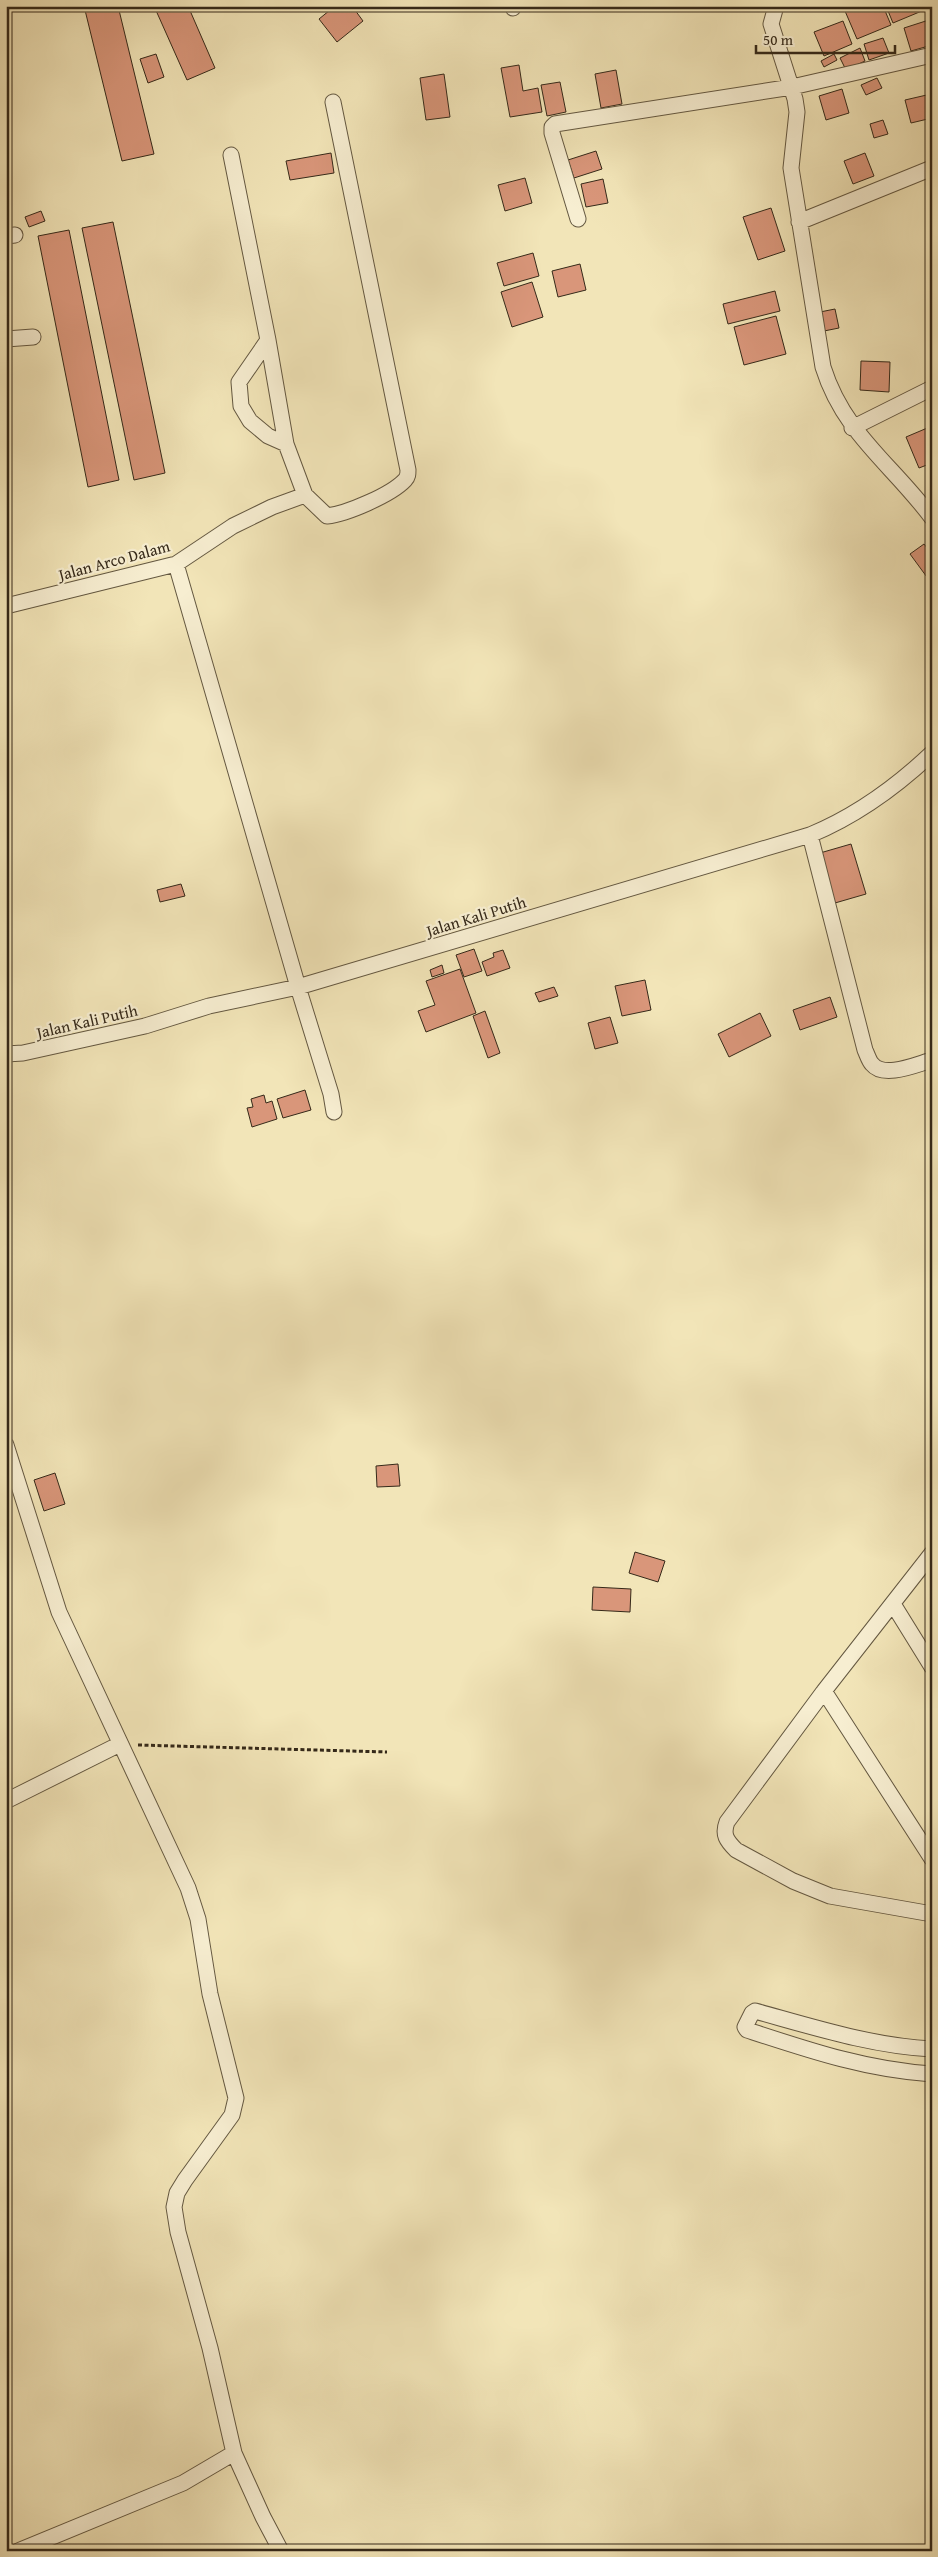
<svg xmlns="http://www.w3.org/2000/svg" width="938" height="2557" font-family="'Gentium Book Plus',serif">
<style>
.building{fill:#d9967a;stroke:#352919}
.lines{fill:none;stroke-linecap:round;stroke-linejoin:round}
.minor-casing{stroke:#645841;stroke-width:17}
.path{stroke:#352919;stroke-width:3;stroke-dasharray:4 2.5;stroke-linecap:butt}
.minor{stroke:#f7eed1;stroke-width:15}
.labels{text-anchor:middle;stroke-width:4.5;stroke-linejoin:round;paint-order:stroke}
.street-label{font-size:16px;fill:#352919;stroke:#f7eed1}
</style>
<rect width="100%" height="100%" fill="#f2e5b8"/>
<filter id="stains"><feTurbulence type="fractalNoise" baseFrequency=".004" numOctaves="4"/><feColorMatrix values="0 0 0 0 .2 0 0 0 0 .09 0 0 0 0 .02 0 0 0 .5 -.17"/></filter>
<radialGradient id="worn" r=".72"><stop offset=".6" stop-color="#630" stop-opacity="0"/><stop offset="1" stop-color="#630" stop-opacity=".3"/></radialGradient>
<path class="building" d="M84,6H118L154,154L122,161Z
M154,6H188L215,68L187,80Z
M335,6H352L363,21L337,42L319,19Z
M858,6H883L891,25L857,39L845,11Z
M886,6H928L929,8L893,23Z
M932,19V45L911,51L904,28Z
M843,21L852,44L824,56L814,32Z
M883,38L889,53L869,60L864,44Z
M860,48L865,61L846,70L840,58Z
M156,54L164,77L148,83L140,59Z
M834,54L837,60L824,67L821,61Z
M519,65L523,91L538,88L542,112L510,117L501,68Z
M616,70L622,104L601,108L595,74Z
M444,74L450,117L426,120L420,78Z
M877,78L882,88L866,95L861,85Z
M560,82L566,112L547,116L541,85Z
M842,89L849,113L826,120L819,96Z
M931,94L932,118L911,123L905,100Z
M883,120L888,134L874,138L870,124Z
M596,151L602,169L574,178L568,160Z
M331,153L334,173L290,180L286,161Z
M865,153L874,176L853,184L844,161Z
M525,178L532,203L505,211L498,185Z
M603,179L608,203L586,207L581,184Z
M771,208L785,251L758,260L743,217Z
M41,211L45,221L29,227L25,217Z
M113,222L165,473L134,480L82,228Z
M69,230L119,480L88,487L38,236Z
M533,253L539,276L504,286L497,263Z
M580,264L586,290L558,297L552,271Z
M532,282L543,317L512,327L501,292Z
M775,291L780,311L728,324L723,304Z
M835,309L839,328L824,331L820,312Z
M776,316L786,354L744,365L734,327Z
M861,361L890,362L889,392L860,390Z
M932,426V463L919,468L906,437Z
M924,544L932,554V584L910,554Z
M851,844L866,894L835,903L820,853Z
M181,884L185,896L160,902L157,890Z
M474,949L482,971L464,977L456,955Z
M503,950L510,968L487,976L482,962L494,957L493,953Z
M442,965L444,973L432,977L430,970Z
M460,969L476,1013L426,1032L418,1011L435,1005L426,981Z
M645,980L651,1010L622,1016L615,986Z
M554,987L558,996L539,1002L535,993Z
M830,997L837,1017L800,1030L793,1010Z
M485,1011L500,1053L488,1058L473,1016Z
M760,1013L771,1036L729,1057L718,1034Z
M610,1017L618,1043L595,1049L588,1023Z
M305,1090L311,1110L283,1118L277,1099Z
M264,1095L266,1103L272,1101L277,1119L252,1127L247,1108L253,1107L251,1099Z
M398,1464L400,1486L377,1487L376,1466Z
M55,1473L65,1504L44,1511L34,1480Z
M635,1552L665,1561L658,1582L629,1573Z
M593,1587L631,1589L630,1612L592,1610Z"/>
<g class="lines">
<defs>
<path id="minor" d="M513,6V8
M776,6L771,24L795,99L797,112L791,168L823,367C844,434 892,464 932,518
M231,155L268,340L286,444L305,495L327,516C346,514 391,495 405,480C408,477 408,474 408,470L333,102
M578,219L552,133V127L555,124L792,87L932,55
M799,222L932,168
M6,236L15,235
M6,339L33,337
M268,340L239,382L241,406L250,421L268,436L286,444
M852,428L932,388
M176,564L298,987L331,1094L334,1112
M6,606L176,564L233,526L272,507L305,495
M810,835L865,1050C867,1054 869,1061 872,1064C884,1079 917,1064 932,1060
M6,1054L23,1053L145,1026L209,1006L298,987L810,835C856,816 896,787 932,753
M6,1445L59,1612L188,1888L198,1919L210,1994L236,2098L232,2115L185,2180L177,2193L174,2207L178,2232L210,2348L234,2453L263,2517L281,2551
M932,1553L824,1691L727,1822C722,1835 727,1841 736,1850L793,1881L830,1896L932,1914
M893,1604L932,1667
M824,1691L932,1859
M6,1801L120,1744
M932,2049C872,2046 813,2027 755,2011L752,2013L745,2027L747,2030C808,2050 867,2070 932,2074
M18,2551L183,2483L234,2453"/>
</defs>
<use href="#minor" class="minor-casing"/>
<path class="path" d="M138,1745L387,1752"/>
<use href="#minor" class="minor"/>
</g>
<g class="labels">
<g class="street-label">
<text transform="translate(114 560) rotate(-15)" y="6">Jalan Arco Dalam</text>
<text transform="translate(476 916) rotate(-17)" y="6">Jalan Kali Putih</text>
<text transform="translate(87 1021) rotate(-13)" y="6">Jalan Kali Putih</text>
</g>
</g>
<rect width="938" height="2557" fill="none" stroke="#f2e5b8" stroke-width="25"/>
<rect x="8" y="8" width="923" height="2542" fill="none" stroke="#352919" stroke-width="2.5"/>
<rect x="12" y="12" width="913" height="2532" fill="none" stroke="#352919"/>
<path d="M756 45v8h139v-8" fill="none" stroke="#352919" stroke-width="2.5"/>
<text x="763" y="45" font-size="15" fill="#352919" stroke="#f7eed1" stroke-width="4" paint-order="stroke">50 m</text>
<rect width="100%" height="100%" filter="url(#stains)"/>
<rect width="100%" height="100%" fill="url(#worn)"/>
</svg>
